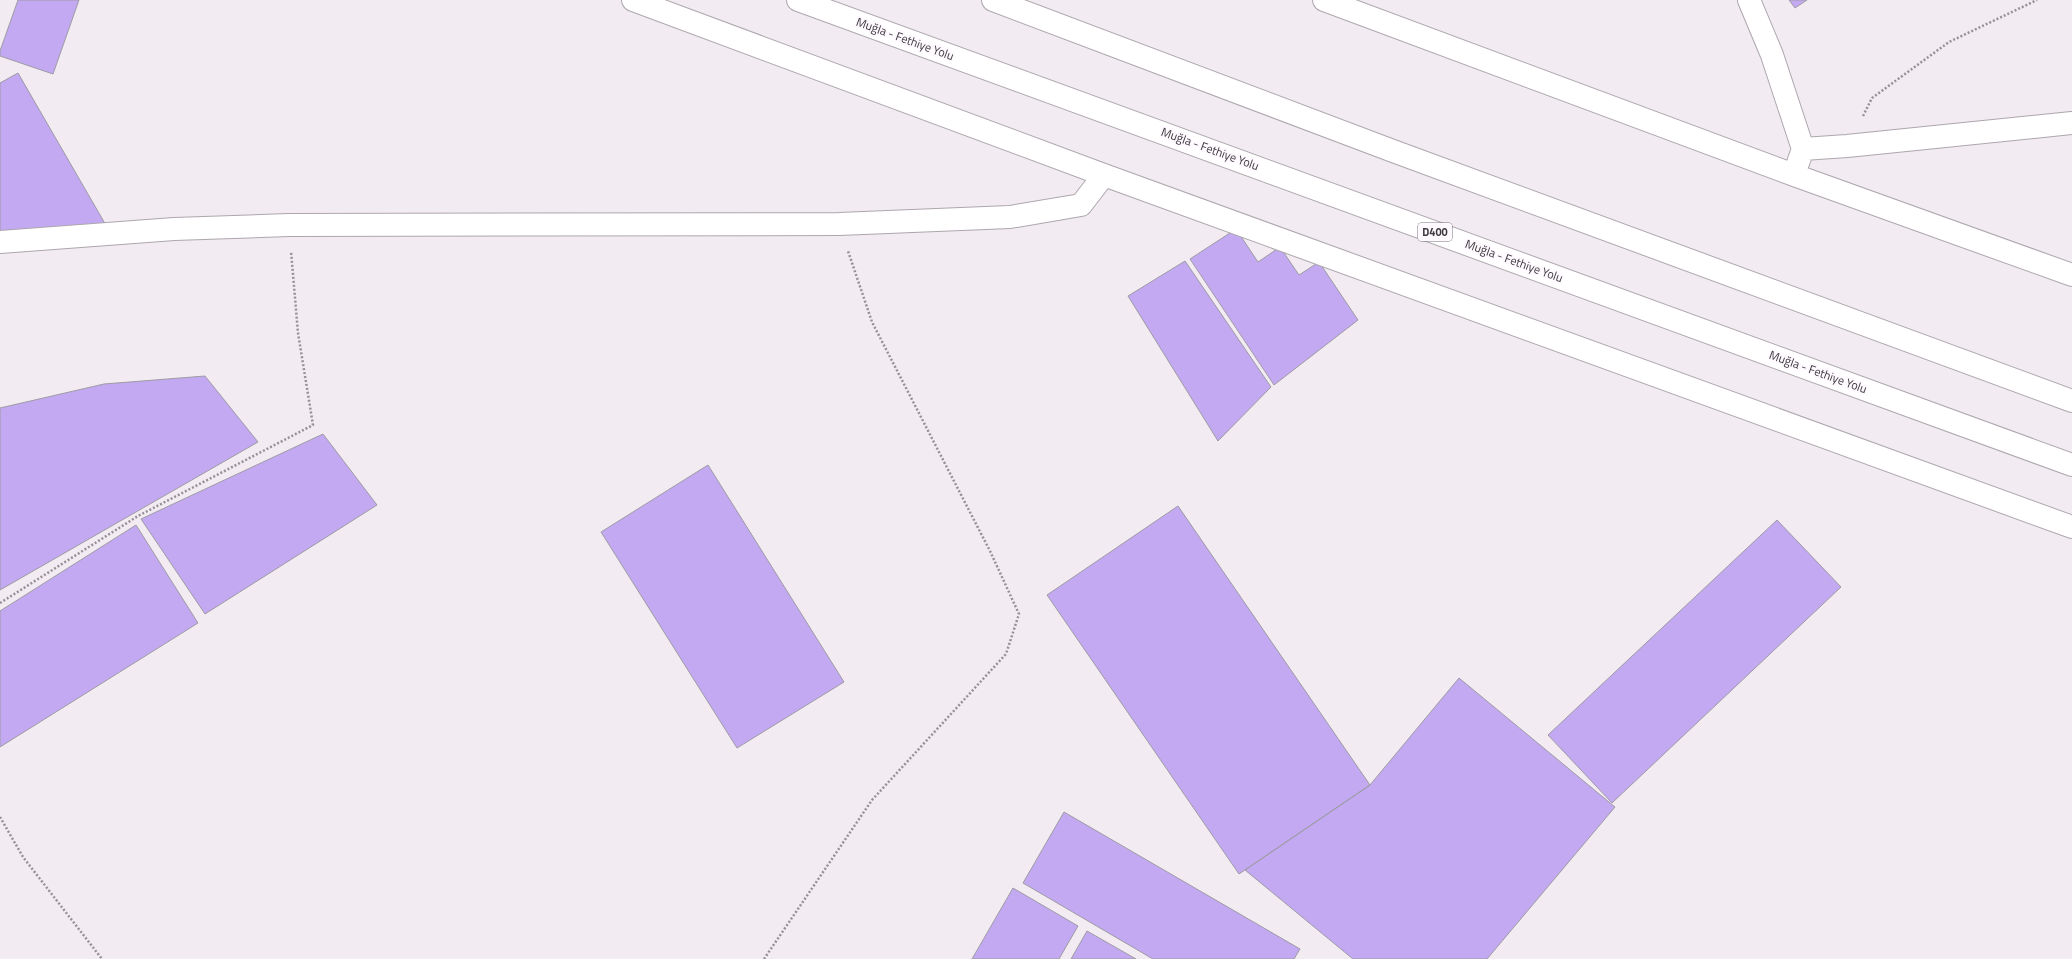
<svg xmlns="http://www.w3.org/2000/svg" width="2072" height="959" font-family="'Titillium Web',sans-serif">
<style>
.building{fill:#c3a9f2;stroke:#9d9ba3}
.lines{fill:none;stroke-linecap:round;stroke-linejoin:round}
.minor-casing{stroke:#ada7ad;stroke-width:24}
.highway-casing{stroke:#ada7ad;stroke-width:24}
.path{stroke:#969196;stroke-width:2.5;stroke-dasharray:2 2;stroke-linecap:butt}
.minor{stroke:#fff;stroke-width:22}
.highway{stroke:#fff;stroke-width:22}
.labels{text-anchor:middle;stroke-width:4;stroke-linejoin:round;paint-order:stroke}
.shield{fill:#fef9fe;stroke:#777377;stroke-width:1}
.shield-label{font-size:11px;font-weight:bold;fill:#3d3a3d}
.street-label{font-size:12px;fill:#3d3a3d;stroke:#fef9fe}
</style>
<rect width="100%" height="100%" fill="#f2ebf2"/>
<path class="building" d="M18,0H79L53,74L0,56V51Z
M1789,0H1807L1795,8Z
M18,73L107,227L0,232V83Z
M1236,229L1258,262L1280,247L1299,275L1319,262L1358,320L1274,385L1190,259Z
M1185,261L1271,387L1218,441L1128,296Z
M205,376L258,442L0,590V408L104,384Z
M323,434L377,505L205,614L141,519Z
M708,465L844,682L737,748L601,532Z
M1178,506L1370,785L1239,874L1047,595Z
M1777,520L1841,587L1612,803L1548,735Z
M136,525L198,623L0,747V611Z
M1459,678L1615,807L1487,959H1353L1245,870L1370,785Z
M1064,812L1300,949L1294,959H1153L1023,883Z
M1013,888L1078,926L1059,959H972Z
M1087,931L1136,959H1071Z"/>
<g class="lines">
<defs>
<path id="minor" d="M633,0L1104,175L2072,527
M1324,0L1794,175L2072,275
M1749,0L1772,55L1803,149L1798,163
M1803,149L1847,146L2072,123
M0,242L174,229L289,225L839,224L1010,217L1081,205L1104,175"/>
<path id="highway" d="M798,0L2072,465
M993,0L1393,151L2072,401"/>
</defs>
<use href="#minor" class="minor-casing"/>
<use href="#highway" class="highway-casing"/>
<path class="path" d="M1863,116L1872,98L1949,42L2037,0
M0,603L138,516L313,425L298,333L291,251
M0,817L23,857L102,959
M764,959L872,800L1006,654L1019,614L990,551L872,322L848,251"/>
<use href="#minor" class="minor"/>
<use href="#highway" class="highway"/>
</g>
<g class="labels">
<rect class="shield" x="1418" y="223" width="34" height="18" rx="3"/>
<g class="shield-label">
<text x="1435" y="236">D400</text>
</g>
<g class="street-label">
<text transform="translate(905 39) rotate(20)" y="4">Muğla - Fethiye Yolu</text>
<text transform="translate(1210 149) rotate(20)" y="4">Muğla - Fethiye Yolu</text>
<text transform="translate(1514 261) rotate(20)" y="4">Muğla - Fethiye Yolu</text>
<text transform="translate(1818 372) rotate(20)" y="4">Muğla - Fethiye Yolu</text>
</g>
</g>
</svg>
